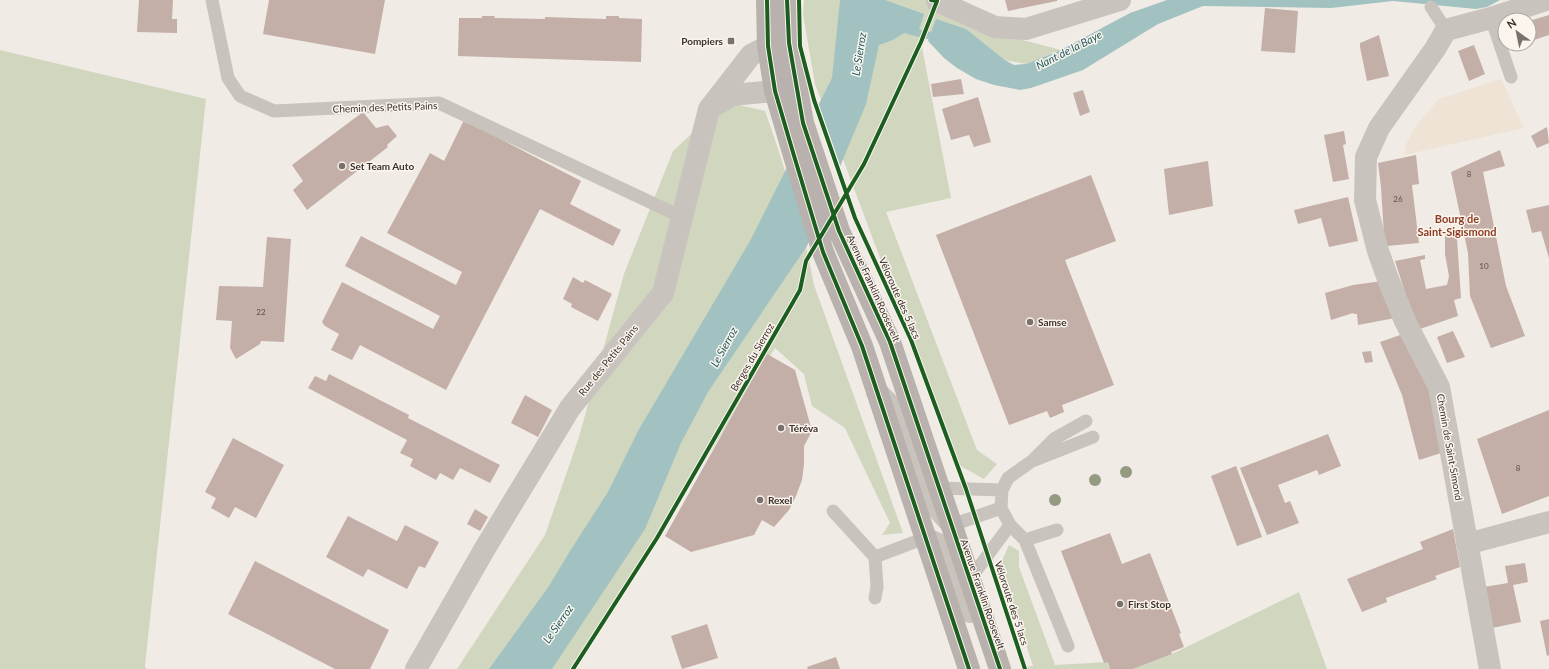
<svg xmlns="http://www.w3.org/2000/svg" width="1549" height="669" font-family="Lato,sans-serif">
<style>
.green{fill:#d1d6bf}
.plaza{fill:#eee3d5}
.water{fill:#a1c2c1}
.pier{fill:#f0ebe5}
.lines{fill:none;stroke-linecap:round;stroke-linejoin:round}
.stream{stroke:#a1c2c1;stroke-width:7}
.building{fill:#c3afa7}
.lane{stroke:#c9c3be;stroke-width:13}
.street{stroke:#c9c3be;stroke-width:22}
.primary{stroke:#b8b1ad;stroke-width:22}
.cycleway-casing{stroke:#fbf5ee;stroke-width:6}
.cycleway{stroke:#1b5e20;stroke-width:4}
.tree{fill:#959b80}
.poi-dot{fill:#7a716c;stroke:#fbf5ee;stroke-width:1.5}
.labels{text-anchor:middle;stroke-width:3;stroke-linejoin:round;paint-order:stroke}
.number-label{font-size:8px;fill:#5d504a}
.poi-label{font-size:10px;font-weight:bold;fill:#3b302b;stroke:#fbf5ee;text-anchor:start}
.street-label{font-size:10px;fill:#3b302b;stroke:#fbf5ee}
.water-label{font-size:11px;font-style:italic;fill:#1f5a5e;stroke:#fbf5ee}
.neighbourhood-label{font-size:11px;font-weight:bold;fill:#8c3b22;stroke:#fbf5ee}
</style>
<rect width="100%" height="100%" fill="#f0ebe5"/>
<path class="green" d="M804,0H931L1011,37L1061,50L1026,64L1005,60L976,37L931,36L921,42L951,198L886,212L977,450L997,464L984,479L957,464L815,84L803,14Z
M0,50L206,99L145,665L146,669H0Z
M726,102L765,111C785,168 803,225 814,285L903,533L882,535L890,523L845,428L812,406L804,374L775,348L657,538L573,669H457L545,535L579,437L624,274L673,151Z
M1009,545L1019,551V567L1055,665L1108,662L1110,669H1024V667L1033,666L1000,565Z
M1299,592L1327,669H1133L1172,654Z"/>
<path class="plaza" d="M1501,79L1524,128L1404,155L1407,142L1415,127L1439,99Z"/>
<path class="water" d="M840,0H885L924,14L917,36L904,33L893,40L879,45L866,104L807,246L708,392L681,443L645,529L552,669H489L549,586L570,551L608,492L638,431L750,241L832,78Z
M1167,0H1500L1487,7L1476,9L1393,1L1331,8L1203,6L1158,24L1083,70L1031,88L1020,90L994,85L976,79L957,68L944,58L928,41L936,19L966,29L1005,60L1014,65L1026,64L1061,50L1130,13Z"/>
<path class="pier" d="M818,102L841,168L811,243L787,164Z"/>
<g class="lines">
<path class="stream" d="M910,31L939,38"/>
</g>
<path class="building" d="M139,0H173L172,19H177V33L137,32Z
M269,0H385L375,54L263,34Z
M1005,0H1057V1L1008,11Z
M1265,8L1298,11L1295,53L1261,51Z
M1549,15V35L1534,40L1529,21Z
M482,16H495L494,18L545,19V17L606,19V16H619V18L642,19L641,62L458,56L459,18H482Z
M1379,35L1389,76L1367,81L1360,47V43Z
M1474,45L1485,74L1469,81L1458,51Z
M961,79L964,94L933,97L931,84Z
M1083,90L1090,112L1080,116L1073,93Z
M978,97L991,142L974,147L969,135L951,140L942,109Z
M363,112L376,128L388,125L397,136L387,145L388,147L307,210L293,190L303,181L292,165Z
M464,120L581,181L570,204L621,230L613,246L540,209L446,390L360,345L352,360L331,350L339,334L325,326L322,322L342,282L433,329L440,316L345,266L361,236L456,285L462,272L387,233L430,153L444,161Z
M1547,127L1549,143L1537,148L1531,136Z
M1344,131L1346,144L1343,145L1349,179L1333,182L1324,135Z
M1500,150L1505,166L1483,172L1506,286L1525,336L1491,348L1470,296L1468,253L1451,172Z
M1416,155L1419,184L1412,185L1419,243L1387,246L1384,235L1381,187L1378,163Z
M1208,161L1213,206L1169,215L1164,169Z
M1091,175L1116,241L1065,260L1114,385L1062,405L1064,412L1050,418L1047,411L1009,425L936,235Z
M1348,197L1358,241L1329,247L1321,218L1298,224L1294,210Z
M1549,205V258L1541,231L1532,233L1526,210Z
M1458,230L1459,236V239H1457L1461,298L1454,300L1458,316L1417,330L1395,261L1425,255V259L1420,260L1426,289L1447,285L1449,276L1445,254V232Z
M267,237L291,239L284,342L261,341L260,344L236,359L230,348L232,321L216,320L219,286L263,287Z
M573,277L583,283L585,280L612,294L598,321L571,307L572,304L563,299Z
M1383,281L1395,318L1358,325L1357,314H1354L1353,313L1331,320L1325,293L1353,285Z
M1453,331L1465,357L1447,363L1437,337Z
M1403,334L1430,385L1441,453L1419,460L1402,395L1380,342Z
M1371,351L1373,362L1365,363L1362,352Z
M767,354L795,370L812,431L804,446V464L802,480L796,496L789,510L774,527L762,520L754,535L691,552L665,536Z
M329,374L409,415L408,418L498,464L500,465L490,483L460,468L453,480L440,473L436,480L410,466L413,459L400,453L407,440L308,388L315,376L326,381Z
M525,395L552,410L538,437L511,423Z
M1549,410V496L1502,514L1477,439Z
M1328,434L1341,466L1319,475L1317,470L1278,485L1285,503L1290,501L1299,523L1267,535L1240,468Z
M233,438L284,465L256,518L235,507L229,518L211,508L216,498L205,492Z
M1236,466L1262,537L1237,546L1211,476Z
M475,509L488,517L480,531L467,524Z
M348,516L397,541L405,525L439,542L425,568L419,566L407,589L368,569L363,577L326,557Z
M1453,529L1460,567L1435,576L1437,579L1386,598L1387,602L1362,612L1347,579L1423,549L1420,542Z
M1110,533L1122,564L1150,553L1181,633L1179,634L1184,647L1171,652L1172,654L1133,669H1110L1108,662L1104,663L1061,551Z
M255,561L389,630L370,669H335L228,614Z
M1525,563L1528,582L1513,585L1521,622L1492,628L1484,587L1508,583L1505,566Z
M1549,619V655L1547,656L1540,621Z
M707,624L718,658L682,669L671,636Z
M836,657L840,669H808L807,667Z"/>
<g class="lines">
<path class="lane" d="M212,0L228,78L240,96L274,111L439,103L682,217
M1431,7L1446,30
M1491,18L1511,77
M1035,460L1093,437
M939,488L1002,490
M833,511L875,557L877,587L875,598
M952,525L1001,508
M1025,540L1057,530
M875,557L925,538
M970,579L1010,525
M1068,646L1025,540L1010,525L1001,508L1002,490L1008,478L1032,461L1054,439L1086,421"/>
<path class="street" d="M937,1L995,27L1026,29L1120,0
M714,106L732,95L775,91
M877,392L896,411L922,491L952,525
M925,538L947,548L970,612
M1467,544L1549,522
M416,669L484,550L570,408L663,293L709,109L751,55L768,46
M1490,669L1439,387L1405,321L1388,279L1378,251L1365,200L1366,157L1379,128L1435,49L1446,30L1491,18L1546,0"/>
<path class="primary" d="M767,0L768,46L775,91L792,149L823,252L862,346L969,669
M787,0L789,43L803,123L839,231L890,342L1000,669"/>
<defs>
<path id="cycleway" d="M767,0L768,46L775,91L792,149L823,252L862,346L969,669
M787,0L789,43L803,123L839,231L890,342L1000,669
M799,0L800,46L814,100L855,218L911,340L966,489L1025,669
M573,669L657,538L800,290L806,261L864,164L921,42L937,1L931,0"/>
</defs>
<use href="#cycleway" class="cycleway-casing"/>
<use href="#cycleway" class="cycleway"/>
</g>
<g class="tree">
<circle cx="1126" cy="472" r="6"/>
<circle cx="1095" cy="480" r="6"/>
<circle cx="1055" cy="500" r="6"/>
</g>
<g class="poi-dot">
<rect x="727" y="37" width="8" height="8" rx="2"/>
<circle cx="342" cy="166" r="4"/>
<circle cx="1030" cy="322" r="4"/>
<circle cx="781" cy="428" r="4"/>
<circle cx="760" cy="500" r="4"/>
<circle cx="1120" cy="604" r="4"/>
</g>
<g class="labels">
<g class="number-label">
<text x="1469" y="177">8</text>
<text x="1398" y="202">26</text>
<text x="1484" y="269">10</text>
<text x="261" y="315">22</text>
<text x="1518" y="471">8</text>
</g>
<g class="poi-label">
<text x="723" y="45" text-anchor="end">Pompiers</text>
<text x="350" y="170">Set Team Auto</text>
<text x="1038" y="326">Samse</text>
<text x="789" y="432">Téréva</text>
<text x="768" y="504">Rexel</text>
<text x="1128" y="608">First Stop</text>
</g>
<g class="street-label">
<text transform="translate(385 107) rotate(-2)" y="4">Chemin des Petits Pains</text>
<text transform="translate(874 288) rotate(66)" y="4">Avenue Franklin Roosevelt</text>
<text transform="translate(900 298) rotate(66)" y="4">Véloroute des 5 lacs</text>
<text transform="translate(752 357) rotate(-60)" y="4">Berges du Sierroz</text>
<text transform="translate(608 360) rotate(-51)" y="4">Rue des Petits Pains</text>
<text transform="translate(1450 447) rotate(80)" y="4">Chemin de Saint-Simond</text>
<text transform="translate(983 594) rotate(71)" y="4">Avenue Franklin Roosevelt</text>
<text transform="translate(1012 603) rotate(72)" y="4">Véloroute des 5 lacs</text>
</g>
<g class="water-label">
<text transform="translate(1069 50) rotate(-27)" y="4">Nant de la Baye</text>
<text transform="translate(859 54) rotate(-81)" y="4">Le Sierroz</text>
<text transform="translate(724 347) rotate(-61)" y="4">Le Sierroz</text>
<text transform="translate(558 624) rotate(-55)" y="4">Le Sierroz</text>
</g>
<g class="neighbourhood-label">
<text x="1457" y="223">Bourg de<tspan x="1457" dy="13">Saint-Sigismond</tspan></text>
</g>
</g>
<g transform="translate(1517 32) rotate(327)"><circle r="19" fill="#fbf5ee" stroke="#aea6a0"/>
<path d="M0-3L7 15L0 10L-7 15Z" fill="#7a716c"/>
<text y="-6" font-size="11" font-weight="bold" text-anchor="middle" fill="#3b302b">N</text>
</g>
</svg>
